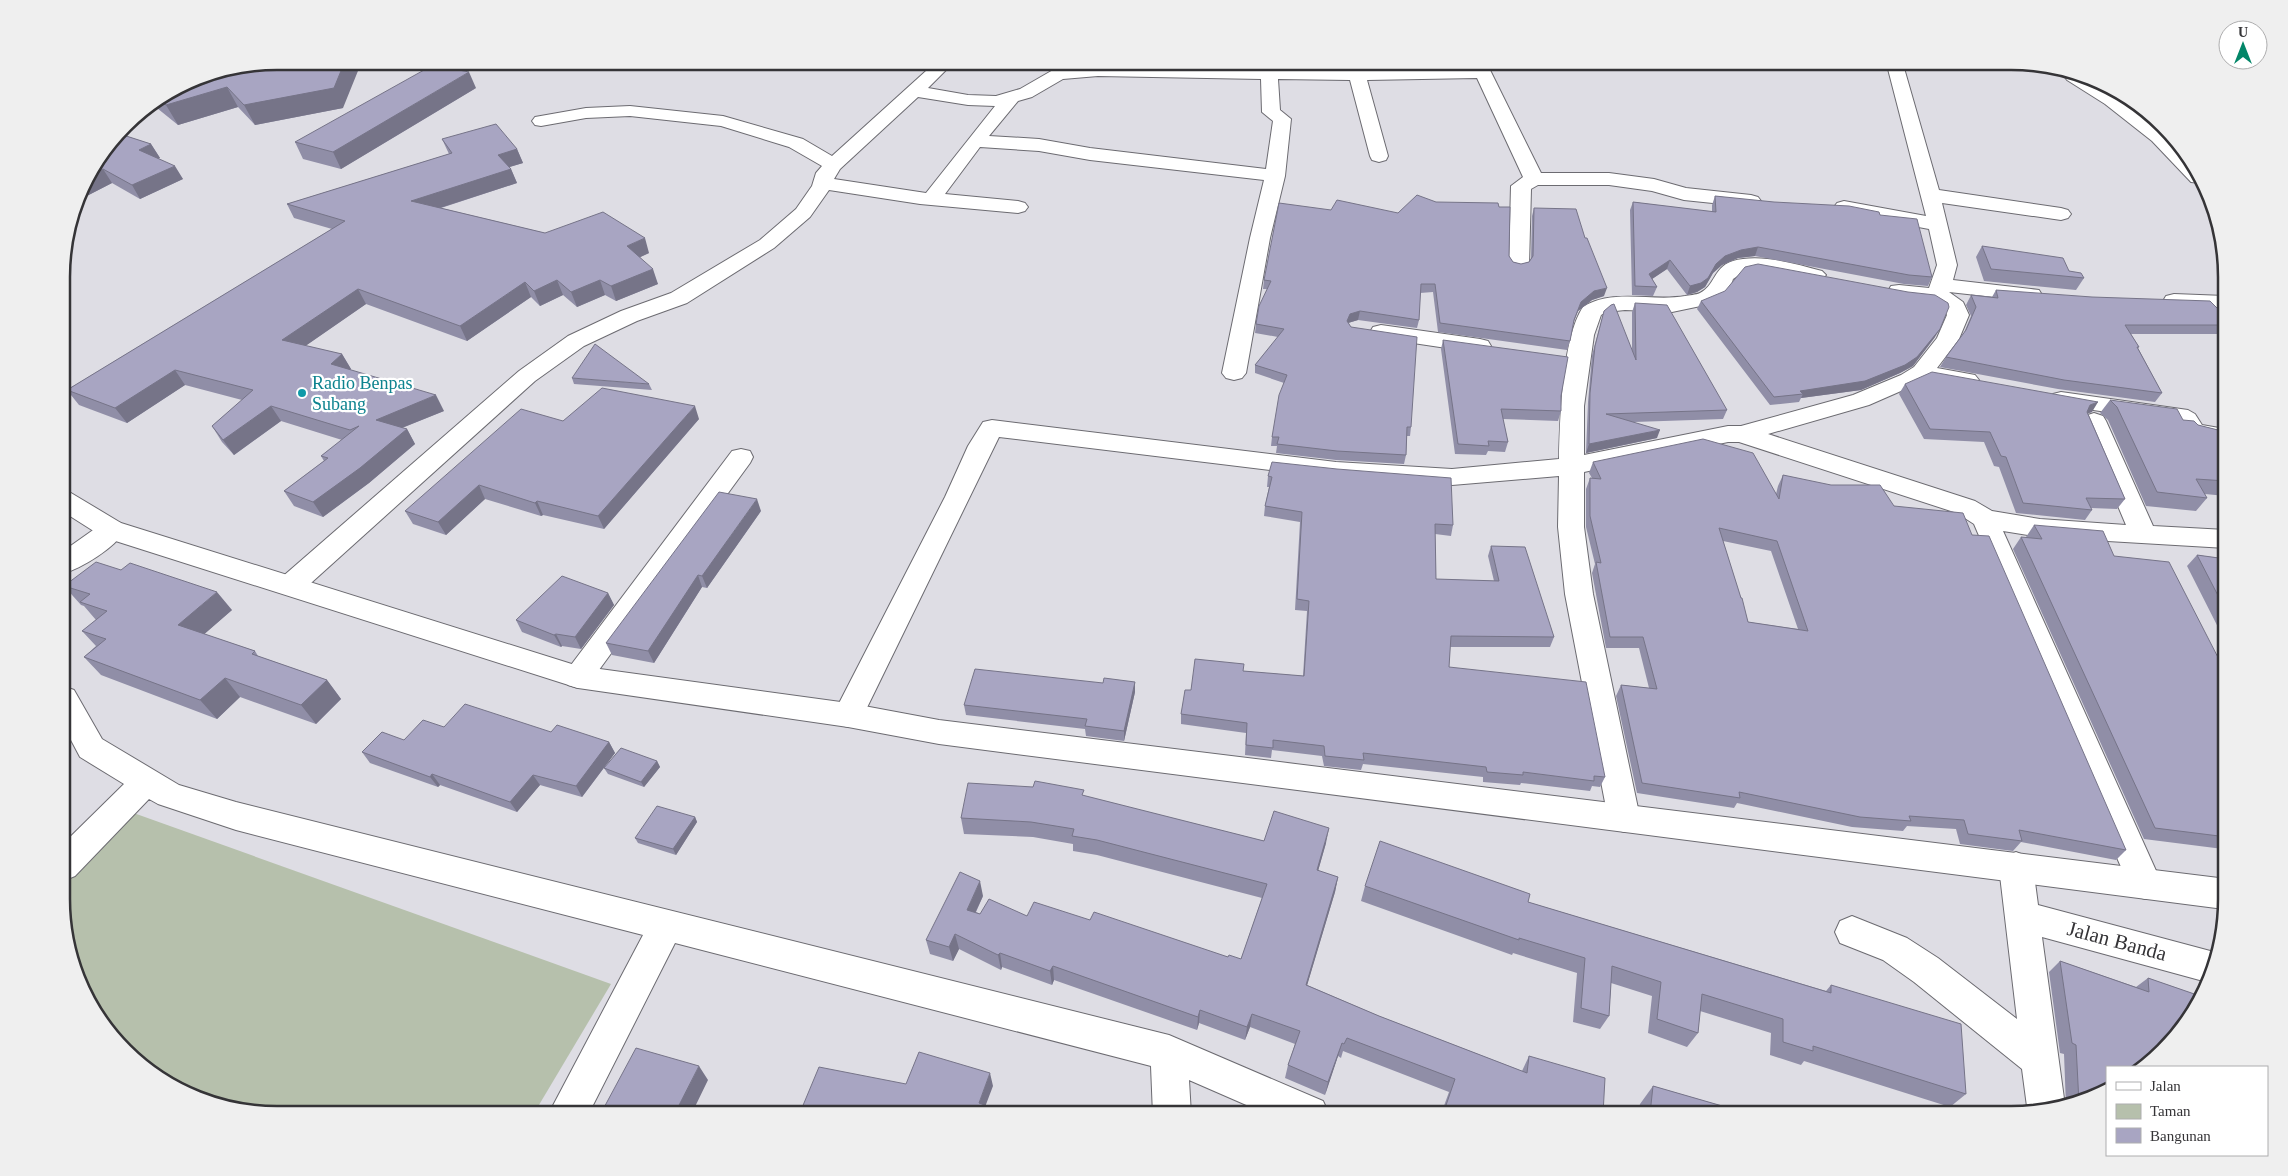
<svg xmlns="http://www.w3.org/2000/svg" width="2288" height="1176" font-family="'Times New Roman',serif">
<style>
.green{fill:#b6c0ac}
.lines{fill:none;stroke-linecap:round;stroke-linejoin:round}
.minor-casing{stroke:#6c6b71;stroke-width:2}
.major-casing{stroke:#6c6b71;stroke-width:2}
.minor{fill:#fff;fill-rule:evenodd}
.major{fill:#fff;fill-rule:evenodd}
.wall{fill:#908ea7;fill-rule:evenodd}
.shaded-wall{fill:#767488}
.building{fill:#a8a5c2;stroke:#767488;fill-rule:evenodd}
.culture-dot{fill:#0f9aa8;stroke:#fff;stroke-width:2}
.labels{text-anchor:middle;stroke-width:4.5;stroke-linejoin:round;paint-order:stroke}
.culture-label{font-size:18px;fill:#0d838f;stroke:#fff;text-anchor:start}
.near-street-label{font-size:21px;fill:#353437;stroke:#fff}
.rim{fill:none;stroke:#353437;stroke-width:2.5}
</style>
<rect width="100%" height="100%" fill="#dedde4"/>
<path class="green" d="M128,811L611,984L533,1115H277L182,1093L106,1030L78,981L63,927V879Z"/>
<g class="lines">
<defs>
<path id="minor" d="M937,61H955L928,88L968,95L996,96L1020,89L1053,70L1098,66L1322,70L1472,68L1469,61H1515L1513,65L1489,68L1541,173H1609L1654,179L1686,188L1751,195L1758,197L1761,201L1758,205L1751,207L1684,200L1652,191L1609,185H1538L1531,189L1529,265L1526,269L1519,271L1512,269L1509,265L1511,186L1523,177L1477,78L1367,80L1388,156L1386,160L1379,162L1372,160L1370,156L1350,80L1278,79L1280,110L1291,119L1285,176L1270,238L1246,373L1242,378L1234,380L1226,378L1222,373L1250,238L1264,180L1090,160L1039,151L980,147L945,194L1018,201L1025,203L1028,207L1025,211L1018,213L920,204L829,190L810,217L774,248L687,303L637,321L584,346L535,381L301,592L291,595L281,592L277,585L281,578L519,371L568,336L621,311L671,293L760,240L796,209L812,186L816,173L822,166L789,147L721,126L630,116L586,118L541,126L535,125L532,121L535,117L586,108L630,106L723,116L803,139L832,156ZM1098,76L1261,79L1262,112L1273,121L1266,169L1090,148L1039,139L989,136L1018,101L1032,97L1063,79ZM918,97L968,105L995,106L926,193L834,179L840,169Z
M1801,61H1901L1904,68L1939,190L2061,208L2068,210L2071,214L2068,218L2061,220L1942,203L1957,265L1953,280L2031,289L2039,290L2042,295L2039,300L2031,301L1949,292L1963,302L1969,315L1959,339L1937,368L1975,375L1979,380L1975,385L1967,387L1926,380L1869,405L1768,434L1975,501L1992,511L2040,519L2126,525L2082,421L2085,416L2094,413L2103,416L2106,421L2153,526L2226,530V548L2040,537L2003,531L2162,884L2157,895L2145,899L2133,895L1974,524L1957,513L1739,442H1728L1584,472V527L1593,594L1640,818L1635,828L1624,832L1613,828L1608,818L1565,594L1558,527L1559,476L1452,485L1336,478L999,437L859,724L848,727L837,724L833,715L945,497L968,446L983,422L992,420L1336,462L1452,469L1559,459C1560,421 1562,338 1583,307C1613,288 1652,302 1685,296C1689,295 1696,295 1700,293C1718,284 1712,262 1743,259C1769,256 1797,264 1822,271L1826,275L1822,279L1815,281L1766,271H1745L1733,279L1729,291L1715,303L1672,312L1625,310L1606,312L1601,315L1594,335L1584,406V455L1728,426H1741L1853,395L1901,375L1914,367L1937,338L1947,315C1940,295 1908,300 1891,296L1888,291L1891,286L1899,285L1929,288L1937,265L1929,229L1844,213L1837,211L1834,207L1837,203L1844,201L1926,216L1888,69L1809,66L1803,65Z
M2066,74L2091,80L2117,96L2164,133L2192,160L2200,183L2191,182L2152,141L2105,104L2067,80L2064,76Z
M2174,294L2225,296V308L2166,306L2163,301L2166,296Z
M1381,325L1480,339L1488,341L1491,346L1488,351L1480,353L1373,337L1370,332L1373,327Z
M2061,392L2188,410L2195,414L2202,425L2225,429V441C2214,444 2193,443 2183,434C2179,431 2177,425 2174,422L2053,404L2049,399L2053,394Z
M741,449L750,451L753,457L750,463L588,685L578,688L568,685L563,677L568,669L732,451Z
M112,521L121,523L125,530C115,548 82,568 62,574V552L103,523Z
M63,686L74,690L102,739L179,785L236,802L1169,1035L1323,1101L1329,1114H1267L1189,1080L1191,1115H1153L1151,1066L675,943L588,1115H548L643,935L236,830L158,804L149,799L75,876L63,881V844L124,784L80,757L63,725Z
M2016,852L2028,857L2033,867L2038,905L2214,952L2207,982L2042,937L2065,1106L2028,1114L2022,1069L1914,982L1883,960L1840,943L1835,932L1840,921L1852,916L1907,938L1938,958L2017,1019L1999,867L2004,857Z"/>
<path id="major" d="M62,490L71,493L121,523L578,666L848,703L939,720L2227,879L2224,909L939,744L848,727L578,688L103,537L62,511Z"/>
</defs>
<use href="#minor" class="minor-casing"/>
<use href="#major" class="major-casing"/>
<use href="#minor" class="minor"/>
<use href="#major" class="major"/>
</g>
<path class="wall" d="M195,78L343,108L255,125L238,107L178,125L152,104Z
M476,88L341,169L303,159L295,142Z
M120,134L151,144L160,158H158L183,179L140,199L112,183L79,200Z
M442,139L517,149L523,163L509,167L511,169L517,183L441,208L545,233L649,253L640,257L658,284L616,301L605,295L577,307L563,295L540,306L531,297L467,341L366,304L305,346L342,354L351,369L350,370L444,411L402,428L407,429L415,444L369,483L323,517L294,506L284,491L324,461L321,456L342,440L281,421L234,455L222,442L212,426L242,400L185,385L127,423L79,405L67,390L332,229L294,218L287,204L449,154Z
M1715,196L1880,215L1932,277L1928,286L1904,284L1755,256L1738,258L1722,265L1713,273L1705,287L1697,292L1687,295L1667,269L1652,279L1657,287L1653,296L1632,295L1630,210L1633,202L1712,212V205Z
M1534,208L1585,238L1604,296L1592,300L1578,311L1573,324L1570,341L1567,350L1438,332L1433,292L1420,293L1419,320L1417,328L1358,320L1348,323L1411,427L1410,436H1407L1406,455L1404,464L1336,460L1276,453L1277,446H1271L1272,437L1284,383L1255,373V365L1278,337L1255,333L1256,324L1267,289H1263L1264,280L1509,256L1513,262L1521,264L1529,262L1531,259L1532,216Z
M1982,246L2069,271L2084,278L2076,290L1984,281L1976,257Z
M1996,290L2225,316V334H2131L2139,347L2138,348L2162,393L2155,402L2058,389L1940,367L1946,357L1963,335L1971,316L1966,305L1971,295L1992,297Z
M1701,301L1935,337L1913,366L1900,373L1861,390L1801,398L1799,402L1770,405L1697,309Z
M1635,303L1727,410L1723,419L1634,422L1657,438L1586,453L1588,402L1592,355L1604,311L1632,352V312Z
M1443,340L1561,396V411L1558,421L1503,419L1508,442L1505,452L1488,451L1486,455L1455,454L1441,349Z
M2225,344V360L2219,353Z
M572,378L649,384L652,390L574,384Z
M1905,384L2092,412L2088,413L2125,499L2117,509L2091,508L2092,510L2085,520L2016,513L1999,467L1994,466L1984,442L1924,439L1899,394Z
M2110,400L2183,420L2198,425L2218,430L2225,431L2226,496L2205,494L2207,498L2196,511L2146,506L2108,420L2100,413Z
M699,419L604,529L543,515L541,516L485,499L446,535L413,524L405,511L563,421Z
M1593,462L1776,494L1778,486L1783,475L1894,506L1972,535L2126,850L2116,860L2021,842L2013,851L1960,844L1956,829L1907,826L1903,831L1852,827L1737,803L1734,808L1637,793L1616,696L1621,685L1649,688L1639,648H1606L1592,573L1595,564L1586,527V489L1590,478H1592L1589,473ZM1723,541L1771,551L1798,629L1748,622Z
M1268,476L1453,525L1451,536L1435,534L1436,579L1494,581L1488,556L1491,546L1554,637L1550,647H1450L1449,667L1605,777L1600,787L1592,786L1590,791L1521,783L1520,785L1483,782V777L1363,764L1361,770L1324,766L1322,756L1272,750L1271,758L1245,755L1246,733L1181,724V714L1191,690L1243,671L1303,676L1307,611L1295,610L1300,522L1264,516L1265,506L1269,487H1267Z
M761,511L707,588L702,587L654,663L612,655L606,643Z
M2034,525L2114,556L2226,673L2227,856L2223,849L2144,839L2013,549L2021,537L2027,538L2026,537Z
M2197,555L2226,559V643L2187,566Z
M64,586L232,610L204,634L255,651L258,656L327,680L341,699L316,724L240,697L217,719L101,675L84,657L96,646L82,631L96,620L84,606L81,605Z
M608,593L614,605L581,649L562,646L561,647L522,632L516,620Z
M1135,682V692L1124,741L1086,736L1085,729L966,715L964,705L1103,683Z
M444,727L551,732L609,742L615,753L582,797L540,785L517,812L440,785L438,787L370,763L362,752L404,740Z
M657,761L660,767L644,787L608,774L604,768Z
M1084,796L1264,841L1326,843L1318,871L1338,877L1335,892L1307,985L1379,1016L1522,1071L1529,1056L1603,1114H1441L1449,1092L1343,1051L1341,1058L1338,1056L1325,1095L1285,1078L1288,1065L1295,1044L1250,1027L1245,1040L1199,1023L1197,1030L1054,980L1052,985L1002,967L1001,970L959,949L953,961L930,954L926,940L983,896L976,912L980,914L1090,920L1228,957L1241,959L1262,898L1097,855L1073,851V844L1033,837L964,834L961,818Z
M695,817L697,822L676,855L638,843L635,838Z
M1365,886L1528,902L1826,991L1831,985L1966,1094L1950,1107L1804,1061L1801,1065L1770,1055L1771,1033L1700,1011L1698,1033L1687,1047L1648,1033L1652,996L1611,983L1609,1016L1600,1029L1573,1022L1577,973L1513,953L1512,955L1361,901Z
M2060,961L2136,987L2148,978L2203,997L2080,1103L2066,1106L2064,1054L2060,1053L2049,972Z
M1653,1086L1750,1114H1638L1640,1104Z"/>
<path class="shaded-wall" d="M345,61H362L343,108L255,125L244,105Z
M469,72L476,88L341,169L333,152Z
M227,87L238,107L178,125L166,105Z
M151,144L160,158L147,164L139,150Z
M517,149L523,163L503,169L498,155Z
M175,166L183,179L140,199L132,185Z
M103,169L112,183L79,200L83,182L87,177Z
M511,169L517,183L418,215L411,201Z
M645,238L649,253L632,261L627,246Z
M1758,247L1755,256L1738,258L1722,265L1713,273L1705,287L1697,292L1687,295L1690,286L1725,256L1741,250Z
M1670,260L1667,269L1646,283L1649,274Z
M653,269L658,284L616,301L611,286Z
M557,280L563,295L540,306L534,291Z
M600,280L605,295L577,307L571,292Z
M525,282L531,297L467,341L460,326Z
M1607,288L1604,296L1592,300L1578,311L1571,328L1581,302L1594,291Z
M358,289L366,304L291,356L282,340Z
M1360,311L1358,320L1348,323L1345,330L1347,321L1350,314Z
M1940,329L1935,337L1913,366L1900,373L1861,390L1801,398L1803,394L1800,391Z
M342,354L351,369L339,379L331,364Z
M175,370L185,385L127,423L115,408Z
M436,395L444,411L384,435L376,420Z
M2098,402L2092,412L2083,415L2090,405Z
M271,406L281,421L234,455L223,440Z
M695,406L699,419L604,529L598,516Z
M407,429L415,444L369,483L323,517L313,502Z
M1660,430L1657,438L1586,453L1589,444Z
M479,485L485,499L446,535L438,522Z
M757,499L761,511L707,588L702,576Z
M537,501L543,515L541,516L535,503Z
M698,575L702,587L654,663L648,651Z
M217,592L232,610L193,644L178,625Z
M608,593L614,605L581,649L575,637Z
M556,634L562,646L561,647L554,635Z
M225,678L240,697L217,719L200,700Z
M327,680L341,699L316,724L301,705Z
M1135,682V692L1124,741V731Z
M609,742L615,753L582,797L576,786Z
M657,761L660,767L644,787L641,782Z
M432,774L440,785L438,787L430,777Z
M533,775L540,785L517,812L510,802Z
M695,817L697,822L676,855L673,849Z
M1329,828L1326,843L1314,885L1317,870Z
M1338,877L1335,892L1303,999L1306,985Z
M980,881L983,896L970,924L967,910Z
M955,934L959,949L953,961L949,947Z
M1000,953L1002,967L1001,970L998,955Z
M1053,966L1054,980L1052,985L1050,971Z
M1200,1010L1199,1023L1197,1030L1198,1017Z
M1252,1014L1250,1027L1245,1040L1247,1027Z
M1342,1043L1338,1056L1325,1095L1328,1082Z
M699,1066L708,1080L691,1115H674Z
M990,1073L993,1086L982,1115L979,1103Z"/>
<path class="building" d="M277,61H345L334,88L244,105L227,87L166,105L160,100L195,78Z
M433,65L469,72L333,152L295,142Z
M496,124L517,149L498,155L511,169L411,201L545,233L603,212L645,238L627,246L653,269L611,286L600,280L571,292L557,280L534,291L525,282L460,326L358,289L282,340L342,354L331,364L436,395L376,420L407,429L360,468L313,502L284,491L328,458L321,456L359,426L350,430L271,406L223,440L212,426L253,390L175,370L115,408L67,390L345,221L287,204L452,153L442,139Z
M120,134L151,144L139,150L175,166L132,185L103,169L87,177Z
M1417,195L1436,202L1498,203L1499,207H1510L1509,256L1513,262L1521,264L1529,262L1533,256L1534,208L1576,209L1585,238H1587L1607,288L1594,291L1581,302L1574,320L1570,341L1440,323L1435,284H1421L1419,320L1360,311L1350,314L1347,321L1351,327L1417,337L1411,427H1407L1406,455L1337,451L1277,444L1279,437H1272L1279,395L1287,375L1255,365L1284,329L1256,324L1259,306L1271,281L1264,280L1279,203L1331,210L1337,200L1398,213Z
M1715,196L1774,202L1849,206L1879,212L1880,215L1917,219L1932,277L1909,275L1758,247L1741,250L1725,256L1716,264L1708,278L1701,283L1690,286L1670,260L1649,274L1657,287L1635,286L1633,202L1716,212Z
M1982,246L2063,258L2069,271L2081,273L2084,278L1991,269Z
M1758,264L1908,292L1935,295L1948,303L1949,307L1940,329L1917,357L1905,365L1865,381L1800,391L1803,394L1774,397L1701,301L1725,291L1745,267Z
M1996,290L2092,297L2210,301L2225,316V325H2125L2139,347H2137L2162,393L2064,380L1946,357L1966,330L1976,307L1971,295L1998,298Z
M1635,303L1667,305L1727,410L1606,414L1660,430L1589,444L1590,393L1595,346L1604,311L1611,305L1614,304L1636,360Z
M1443,340L1568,357L1561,396V411L1501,409L1508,442L1488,441L1489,446L1458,444Z
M595,344L649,384L572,378Z
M1932,372L2098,402L2090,405L2087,412L2125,499L2086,498L2092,510L2023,503L2006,457L2001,456L1990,432L1930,429L1905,384Z
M602,388L695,406L598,516L537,501L535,503L479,485L438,522L405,511L521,409L563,421Z
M2110,400L2177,409L2183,420L2194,421L2198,425L2218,430L2225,431L2226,481L2196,479L2207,498L2157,492L2117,407Z
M1703,439L1753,453L1779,499L1783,475L1831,485H1880L1894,506L1963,513L1972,535L1989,536L2126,850L2019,830L2022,841L1968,834L1964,820L1909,816L1911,821L1860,817L1739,792L1740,798L1642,783L1621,685L1657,689L1643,637H1610L1596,562L1601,563L1590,516V478L1601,479L1593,462ZM1719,528L1777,541L1808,631L1748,622L1742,598H1741Z
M1272,462L1337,469L1451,478L1453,525L1435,524L1436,579L1499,581L1491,546L1525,547L1554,637L1451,636L1449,667L1586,682L1605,777L1594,776V781L1523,772V775L1487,772L1486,767L1363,753L1364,760L1325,756L1324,746L1273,740V748L1246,745L1247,723L1181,714L1185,690H1191L1195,659L1244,664L1243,671L1304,676L1309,601L1297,599L1302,512L1265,506L1272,477L1268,476Z
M719,492L757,499L702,576L698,575L648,651L606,643Z
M2034,525L2103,531L2114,556L2169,562L2226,673L2227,837L2155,828L2021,537L2042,539Z
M2197,555L2226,559V611Z
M96,562L121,570L130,563L217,592L178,625L255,651L252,654L327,680L301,705L225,678L200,700L84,657L106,639L82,631L107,611L80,602L90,594L64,586Z
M562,576L608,593L575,637L556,634L554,635L516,620Z
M975,669L1103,683L1104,678L1135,682L1124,731L1085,726L1087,719L964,705Z
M465,704L551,732L557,725L609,742L576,786L533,775L510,802L432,774L430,777L362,752L382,732L404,740L423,720L444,727Z
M621,748L657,761L641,782L604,768Z
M1035,781L1084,790L1082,795L1264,841L1274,811L1329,828L1317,870L1338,877L1306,985L1379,1016L1527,1073L1529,1056L1605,1078L1603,1114H1443L1455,1079L1347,1038L1344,1044L1342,1043L1328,1082L1288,1065L1300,1031L1252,1014L1247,1027L1200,1010L1198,1017L1053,966L1050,971L1000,953L998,955L955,934L949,947L926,940L960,872L980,881L967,910L980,914L989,899L1027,916L1034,902L1090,920L1094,912L1228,957L1229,955L1241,959L1267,884L1097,840L1072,836L1074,829L1031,822L961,818L968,783L1033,787Z
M657,806L695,817L673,849L635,838Z
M1380,841L1530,894L1528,902L1831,993V985L1961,1024L1966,1094L1813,1046V1051L1783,1042V1019L1702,994L1698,1033L1657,1019L1661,982L1612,966L1609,1016L1581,1008L1585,958L1519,938V940L1365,886Z
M2060,961L2149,992L2148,978L2203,997L2173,1041L2143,1067H2107V1090L2080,1103H2079L2076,1045L2072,1043Z
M636,1048L699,1066L674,1115H600Z
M919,1052L990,1073L979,1103L1013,1115H799L819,1067L906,1084Z
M1653,1086L1750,1114H1650Z"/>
<circle class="culture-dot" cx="302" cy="393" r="5"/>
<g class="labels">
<g class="culture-label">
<text x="312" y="389">Radio Benpas<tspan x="312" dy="21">Subang</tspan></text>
</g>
<g class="near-street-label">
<text transform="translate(2117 941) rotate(15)" y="7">Jalan Banda</text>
</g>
</g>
<path d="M0 0H2288V1176H0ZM277 70H2011A207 207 0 0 1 2218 277V899A207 207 0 0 1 2011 1106H277A207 207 0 0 1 70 899V277A207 207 0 0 1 277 70Z" fill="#efefef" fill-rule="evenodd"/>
<path class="rim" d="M277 70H2011A207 207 0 0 1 2218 277V899A207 207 0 0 1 2011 1106H277A207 207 0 0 1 70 899V277A207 207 0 0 1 277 70Z"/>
<rect x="2106" y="1066" width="162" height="90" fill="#ffffff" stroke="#aeaeaf"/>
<rect x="2116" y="1082" width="25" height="8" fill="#ffffff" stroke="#aeaeaf"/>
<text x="2150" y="1091" font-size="15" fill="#353437">Jalan</text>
<rect x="2116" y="1104" width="25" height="15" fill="#b6c0ac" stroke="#aeaeaf"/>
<text x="2150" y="1116" font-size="15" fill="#353437">Taman</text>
<rect x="2116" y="1128" width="25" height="15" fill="#a8a5c2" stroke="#aeaeaf"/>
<text x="2150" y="1141" font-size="15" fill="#353437">Bangunan</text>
<g transform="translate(2243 45)"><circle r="24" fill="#ffffff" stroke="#aeaeaf"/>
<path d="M0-4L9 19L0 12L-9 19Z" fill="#038668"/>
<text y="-8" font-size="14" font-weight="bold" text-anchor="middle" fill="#353437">U</text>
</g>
</svg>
